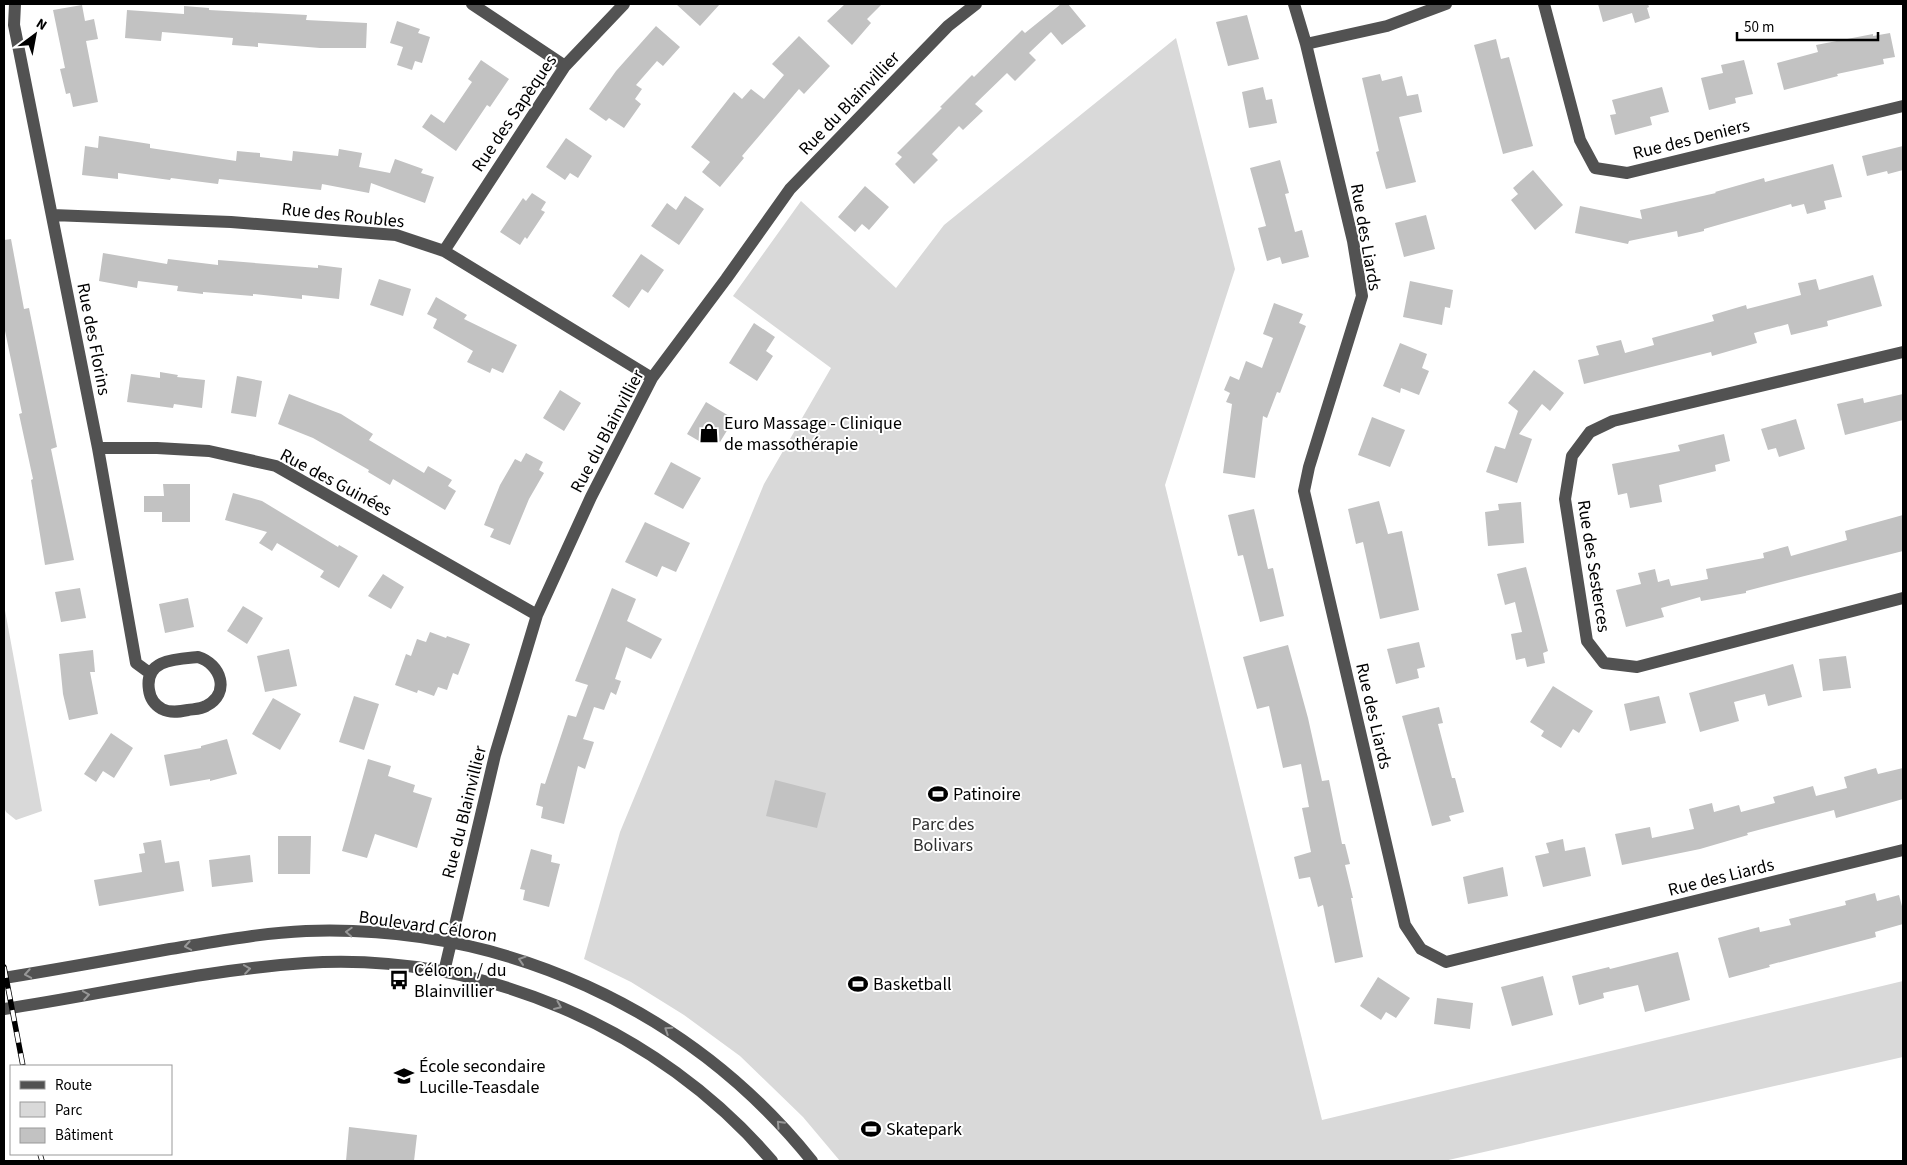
<svg xmlns="http://www.w3.org/2000/svg" width="1907" height="1165" font-family="'Source Sans 3',sans-serif">
<style>
.green{fill:#d9d9d9}
.building{fill:#c2c2c2}
.lines{fill:none;stroke-linecap:round;stroke-linejoin:round}
.minor{stroke:#525252;stroke-width:12}
.rail-casing{stroke:#000;stroke-width:5.5}
.rail{stroke:#fff;stroke-width:4;stroke-dasharray:11;stroke-linecap:butt}
.oneway{stroke:#979797}
.labels{text-anchor:middle;stroke-width:4;stroke-linejoin:round;paint-order:stroke}
.street-label{font-size:18px;fill:#000;stroke:#fff}
.poi-label{font-size:18px;fill:#000;stroke:#fff;text-anchor:start}
.park-label{font-size:18px;fill:#303030;stroke:#fff}
</style>
<rect width="100%" height="100%" fill="#fff"/>
<path class="green" d="M1176,38L1235,269L1165,485L1322,1120L1903,981V1057L1444,1161H840L803,1117L740,1056L684,1015L631,982L584,959L620,832L764,484L831,368L733,296L801,201L896,288L944,225Z
M4,605L42,811L16,820L6,812L4,807Z"/>
<path class="building" d="M676,4H720L700,26Z
M845,4H882L867,19L871,23L852,45L827,21Z
M1061,4H1068L1086,26L1062,45L1051,32L1029,53L1036,60L1015,81L1007,73L975,104L983,111L963,130L959,126L932,154L938,160L914,184L895,164L902,157L897,153L942,108L940,107L972,75L974,77L1022,30L1025,33Z
M1598,4H1648L1649,7L1647,8L1650,18L1635,23L1632,13L1603,22Z
M82,5L85,21L94,19L98,39L86,41L98,102L73,107L70,93L66,94L60,69L65,68L53,10Z
M184,6L209,8V10L307,15L306,20L367,23L366,48H320L258,43V47L232,45L233,38L162,32L161,41L125,38L127,10L184,14Z
M1247,15L1259,59L1228,66L1216,22Z
M397,21L420,29L418,33L430,37L422,63L415,61L412,70L397,65L403,47L390,43Z
M656,26L680,47L663,66L657,61L636,85L642,89L635,99L641,104L624,128L609,118L606,121L589,109L616,71Z
M1890,33L1895,57L1883,59L1884,64L1837,74L1838,76L1784,90L1777,63L1818,52L1816,45L1873,34V36Z
M799,36L830,66L804,94L799,89L742,156L744,158L720,187L702,172L710,162L691,147L734,92L742,99L751,89L764,99L784,75L772,64Z
M1496,39L1501,59L1509,57L1533,146L1503,154L1474,45Z
M481,60L509,79L490,107L487,105L456,151L422,127L431,114L444,123L472,82L468,79Z
M1744,60L1753,94L1735,98L1736,103L1709,110L1701,78L1723,73L1721,65Z
M1380,74L1382,81L1402,76L1407,96L1418,94L1422,112L1399,117L1416,182L1386,189L1376,152L1379,151L1362,78Z
M1263,87L1266,100L1272,99L1277,123L1249,128L1242,92Z
M1662,87L1669,112L1650,117L1652,125L1615,135L1610,115L1616,114L1612,100Z
M99,136L150,144V148L236,161L237,151L260,153V157L292,161L293,151L338,156L339,149L362,153L359,167L390,173L395,159L423,169L421,173L434,177L425,203L371,183L369,193L322,184L321,190L219,179L218,184L171,178L170,180L118,173V179L82,175L85,146L98,148Z
M566,138L592,156L578,178L570,173L565,180L546,167Z
M1903,146V170L1888,174L1887,171L1867,176L1862,156Z
M1280,160L1289,193L1285,194L1295,232L1302,230L1309,257L1282,264L1280,257L1267,261L1258,228L1266,226L1250,168Z
M1833,164L1842,197L1824,201L1826,209L1807,214L1804,204L1792,207L1791,204L1704,229V231L1678,237L1677,231L1629,241L1628,244L1575,233L1580,206L1642,219L1640,210L1716,193L1715,192L1764,178L1765,182Z
M1533,170L1563,205L1535,230L1511,200L1518,194L1513,188Z
M865,186L889,207L869,230L862,224L855,232L838,217Z
M532,193L546,202L541,210L545,212L527,239L525,237L520,245L500,232L523,198L526,201Z
M685,196L704,209L679,245L651,226L667,203L676,210Z
M1426,215L1435,249L1404,257L1395,223Z
M11,239L24,309L29,308L57,447L51,449L74,560L45,565L31,480L33,479L19,414L22,413L4,326V240Z
M103,253L167,264L168,259L218,265V260L318,268V265L342,268L339,299L302,295V299L253,294V296L203,292V294L177,291L178,286L138,281L137,288L99,281Z
M641,254L664,270L648,293L642,289L629,308L612,296Z
M1873,275L1882,306L1827,321L1828,326L1791,335L1788,324L1754,333L1757,343L1712,356L1711,352L1584,384L1578,360L1599,355L1596,346L1621,340L1625,353L1654,345L1652,338L1714,321L1712,315L1746,305L1747,309L1801,295L1798,283L1816,279L1819,290Z
M379,279L411,289L403,316L370,305Z
M1410,281L1453,290L1450,308L1445,307L1442,325L1403,317Z
M436,297L467,315L464,319L517,345L503,373L492,368L490,373L467,362L473,351L433,328L437,319L427,314Z
M1274,303L1303,314L1299,323L1306,326L1280,393L1277,392L1267,418L1263,416L1255,478L1223,473L1232,404L1226,402L1230,393L1224,390L1230,376L1239,380L1246,361L1262,368L1273,338L1263,334Z
M754,323L775,337L766,351L773,356L757,381L729,363Z
M1400,343L1427,354L1422,368L1429,371L1419,395L1401,388L1400,393L1383,386Z
M1534,370L1564,393L1550,411L1542,404L1519,434L1532,439L1517,483L1486,472L1495,446L1505,449L1518,411L1508,403Z
M160,372L178,375L177,377L205,380L202,408L174,404L173,408L127,402L131,374L160,378Z
M237,376L262,381L256,417L231,413Z
M560,390L581,403L564,431L543,418Z
M289,394L341,414L373,434L369,440L424,473L428,466L452,480L448,486L456,491L445,510L393,479L390,485L368,472L369,470L313,438L278,424Z
M1903,394V420L1845,435L1837,404L1863,398L1864,403Z
M706,402L734,419L720,442L705,432L699,441L687,434Z
M1372,417L1405,430L1390,467L1358,455Z
M1796,419L1805,449L1779,457L1776,448L1768,450L1761,429Z
M1724,434L1730,461L1715,465L1716,471L1659,485L1662,502L1630,508L1627,493L1618,495L1612,464L1680,451L1678,445Z
M526,453L543,462L539,470L544,473L529,499L510,545L490,537L494,529L484,525L500,485L515,459L521,462Z
M671,462L701,478L683,509L654,494Z
M163,484H190V522H162V512H144V496H164Z
M233,493L262,501L338,547L339,545L358,556L339,588L320,577L324,571L277,543L272,551L259,543L267,532L225,520Z
M1379,501L1388,534L1402,531L1419,610L1380,619L1363,542L1356,544L1348,509Z
M1521,502L1524,543L1488,546L1485,512L1499,510L1498,504Z
M1254,509L1268,569L1273,568L1284,616L1260,622L1243,555L1238,556L1228,515Z
M1903,515V551L1746,591V593L1701,601L1700,597L1661,608L1664,617L1626,627L1616,590L1641,584L1638,573L1655,569L1658,582L1669,579L1671,586L1708,579L1706,569L1764,558L1763,553L1788,546L1791,556L1847,540L1845,531Z
M645,522L690,543L676,572L662,566L657,577L625,562Z
M1526,567L1548,651L1543,653L1545,663L1527,667L1525,658L1516,660L1511,634L1522,632L1515,602L1505,605L1497,574Z
M383,574L404,587L391,609L368,596Z
M80,588L86,618L61,622L55,592Z
M612,588L636,599L627,621L662,639L651,659L626,647L615,679L621,681L616,695L611,692L604,710L594,707L583,739L594,742L585,769L578,766L564,824L541,818L543,807L536,805L541,783L545,784L568,715L576,717L588,685L575,681Z
M188,598L194,627L165,633L159,604Z
M243,606L263,618L247,644L227,631Z
M430,632L446,638L447,636L470,644L458,675L453,673L447,690L438,687L434,696L418,690L417,693L395,685L406,654L411,656L417,639L426,642Z
M1419,642L1425,667L1417,669L1419,678L1396,684L1387,649Z
M1288,645L1308,718L1322,781L1329,780L1342,844H1345L1350,864L1345,865L1353,898H1351L1363,957L1335,963L1323,905L1318,907L1310,877L1299,879L1294,857L1311,852L1302,808L1309,807L1301,764L1283,768L1269,706L1257,709L1243,657Z
M289,649L297,686L265,692L257,656Z
M93,650L95,672H90L98,714L69,720L63,694L59,654Z
M1846,656L1851,688L1823,691L1819,659Z
M1793,664L1802,697L1768,706L1765,694L1734,702L1739,721L1700,732L1689,693Z
M1553,686L1593,711L1579,733L1573,729L1561,748L1541,736L1544,731L1530,722Z
M354,696L379,704L364,750L339,742Z
M1659,696L1666,723L1630,731L1624,704Z
M273,698L301,714L280,750L252,734Z
M1439,707L1443,723L1438,724L1452,778H1455L1464,812L1449,816L1451,821L1432,826L1402,716Z
M111,733L133,748L114,778L103,771L96,782L84,774Z
M227,739L237,774L210,781V779L170,786L164,755L201,748V746Z
M368,759L391,766L388,776L415,785L413,792L432,798L417,848L375,834L367,858L342,851Z
M1876,768L1878,774L1903,768V799L1836,818L1834,810L1747,833L1748,835L1700,849L1622,865L1615,834L1650,827L1652,838L1694,829L1689,809L1712,803L1714,812L1739,805L1741,812L1775,803L1773,797L1813,786L1816,796L1847,788L1844,777Z
M775,780L826,793L817,828L766,816Z
M278,836H311L310,874H278Z
M1563,839L1565,851L1585,847L1591,876L1543,887L1535,856L1549,853L1546,843Z
M161,840L165,863L179,861L184,891L99,906L94,880L142,872L139,854L145,853L143,843Z
M531,849L552,855L551,862L560,864L549,907L523,900L525,890L520,889Z
M250,855L253,882L212,887L209,860Z
M1503,867L1508,896L1468,904L1463,877Z
M1875,893L1877,901L1899,895L1903,910V924L1875,932L1876,937L1769,965L1770,967L1729,978L1718,938L1759,927L1760,932L1791,925L1789,919L1846,905L1845,901Z
M1678,952L1690,1000L1645,1012L1638,985L1603,993L1604,998L1579,1005L1572,976L1609,967L1610,969Z
M1543,976L1553,1015L1512,1026L1501,987Z
M1378,977L1410,998L1396,1018L1386,1012L1381,1020L1360,1006Z
M1437,998L1473,1003L1470,1029L1434,1024Z
M349,1127L417,1135L414,1161H346Z"/>
<g class="lines">
<path class="minor" d="M15,4L14,25L98,448L136,663L151,674
M472,4L565,66
M1294,4L1306,44L1353,241L1362,296L1309,467L1304,491L1405,925L1421,949L1446,962L1903,850
M1544,4L1580,140L1595,168L1627,173L1903,106
M1306,44L1387,26L1446,4
M52,215L231,222L396,235L444,251L652,378
M444,251L565,66L624,4
M1903,352L1613,421L1590,432L1572,456L1565,499L1587,641L1604,663L1637,667L1903,598
M98,448H157L209,451L276,466L537,615
M198,657C221,664 231,693 206,706C201,709 194,709 188,710C178,712 170,713 162,709C155,705 150,698 149,690C144,659 177,659 198,657Z
M444,972L495,755L537,615L591,497L652,378L726,279L790,189L948,26L976,4
M4,978C59,969 115,959 170,949C215,942 260,933 306,931C503,924 689,1008 812,1161
M4,1009C104,994 203,970 305,963C479,951 659,1028 772,1161"/>
<defs>
<path id="rail" d="M4,967L23,1066
M40,1154L42,1161"/>
</defs>
<use href="#rail" class="rail-casing"/>
<use href="#rail" class="rail"/>
</g>
<defs><path id="oneway-chevron" d="M-2-3.5L2.5 0L-2 3.5" fill="none" stroke-width="1.6" stroke-linecap="round" stroke-linejoin="round" transform="scale(1.25)"/></defs>
<g class="oneway">
<use href="#oneway-chevron" transform="translate(349 932) rotate(-177)"/>
<use href="#oneway-chevron" transform="translate(188 946) rotate(170)"/>
<use href="#oneway-chevron" transform="translate(522 960) rotate(-162)"/>
<use href="#oneway-chevron" transform="translate(247 969) rotate(-8)"/>
<use href="#oneway-chevron" transform="translate(28 974) rotate(170)"/>
<use href="#oneway-chevron" transform="translate(86 995) rotate(-9)"/>
<use href="#oneway-chevron" transform="translate(558 1006) rotate(23)"/>
<use href="#oneway-chevron" transform="translate(668 1030) rotate(-147)"/>
<use href="#oneway-chevron" transform="translate(780 1124) rotate(-133)"/>
</g>
<defs>
<symbol id="shop-bare" viewBox="-9 -9 18 18"><path d="M-5-2.5h2.3a2.7 3.5 0 0 1 5.4 0H5L5.5 6h-11ZM-1.5-2.5h3a1.5 2.3 0 0 0-3 0Z" fill="#000" stroke="#fff" stroke-width="2.5" paint-order="stroke"/></symbol>
<symbol id="stadium-bare" viewBox="-9 -9 18 18"><path d="M0-5a6.5 5 0 1 0 0 10a6.5 5 0 1 0 0-10ZM-3.5-1.8h7v3.6h-7Z" fill="#000" stroke="#fff" stroke-width="2.5" paint-order="stroke"/></symbol>
<symbol id="bus-bare" viewBox="-9 -9 18 18"><path d="M-5-6H5V4H4V6H2V4H-2V6H-4V4H-5ZM-3.5-4V0h7V-4ZM-3.5 1.2v1.5H-2V1.2ZM2 1.2v1.5H3.5V1.2Z" fill="#000" stroke="#fff" stroke-width="2.5" paint-order="stroke"/></symbol>
<symbol id="school-bare" viewBox="-9 -9 18 18"><path d="M0-5L7-2L0 1L-7-2ZM-4 1L0 2.5L4 1V4Q0 6-4 4Z" fill="#000" stroke="#fff" stroke-width="2.5" paint-order="stroke"/></symbol>
</defs>
<g fill-rule="evenodd">
<use href="#shop-bare" x="695" y="419" width="28" height="28"/>
<use href="#stadium-bare" x="924" y="780" width="28" height="28"/>
<use href="#bus-bare" x="385" y="966" width="28" height="28"/>
<use href="#stadium-bare" x="844" y="970" width="28" height="28"/>
<use href="#school-bare" x="390" y="1062" width="28" height="28"/>
<use href="#stadium-bare" x="857" y="1115" width="28" height="28"/>
</g>
<g class="labels">
<g class="street-label">
<text transform="translate(849 103) rotate(-46)" y="6">Rue du Blainvillier</text>
<text transform="translate(514 113) rotate(-56)" y="6">Rue des Sapèques</text>
<text transform="translate(1691 139) rotate(-14)" y="6">Rue des Deniers</text>
<text transform="translate(343 215) rotate(6)" y="6">Rue des Roubles</text>
<text transform="translate(1366 237) rotate(80)" y="6">Rue des Liards</text>
<text transform="translate(94 339) rotate(79)" y="6">Rue des Florins</text>
<text transform="translate(607 431) rotate(-62)" y="6">Rue du Blainvillier</text>
<text transform="translate(336 482) rotate(28)" y="6">Rue des Guinées</text>
<text transform="translate(1594 566) rotate(81)" y="6">Rue des Sesterces</text>
<text transform="translate(1374 716) rotate(77)" y="6">Rue des Liards</text>
<text transform="translate(464 812) rotate(-76)" y="6">Rue du Blainvillier</text>
<text transform="translate(1721 877) rotate(-14)" y="6">Rue des Liards</text>
<text transform="translate(428 926) rotate(8)" y="6">Boulevard Céloron</text>
</g>
<g class="poi-label">
<text x="724" y="429">Euro Massage - Clinique<tspan x="724" dy="21">de massothérapie</tspan></text>
<text x="953" y="800">Patinoire</text>
<text x="414" y="976">Céloron / du<tspan x="414" dy="21">Blainvillier</tspan></text>
<text x="873" y="990">Basketball</text>
<text x="419" y="1072">École secondaire<tspan x="419" dy="21">Lucille-Teasdale</tspan></text>
<text x="886" y="1135">Skatepark</text>
</g>
<g class="park-label">
<text x="943" y="830">Parc des<tspan x="943" dy="21">Bolivars</tspan></text>
</g>
</g>
<rect width="1907" height="1165" fill="none" stroke="#000000" stroke-width="10"/>
<rect x="10" y="1065" width="162" height="90" fill="#ffffff" stroke="#999999"/>
<rect x="20" y="1081" width="25" height="8" fill="#525252" stroke="#999999"/>
<text x="55" y="1090" font-size="15" fill="#000000">Route</text>
<rect x="20" y="1102" width="25" height="15" fill="#d9d9d9" stroke="#999999"/>
<text x="55" y="1115" font-size="15" fill="#000000">Parc</text>
<rect x="20" y="1128" width="25" height="15" fill="#c2c2c2" stroke="#999999"/>
<text x="55" y="1140" font-size="15" fill="#000000">Bâtiment</text>
<g transform="translate(35 35) rotate(32)" stroke="#ffffff" stroke-width="4" paint-order="stroke">
<path d="M0-4L9 19L0 12L-9 19Z" fill="#000000"/>
<text y="-8" font-size="14" font-weight="bold" text-anchor="middle" fill="#000000">N</text>
</g>
<path d="M1737 32v8h141v-8" fill="none" stroke="#000000" stroke-width="2.5"/>
<text x="1744" y="32" font-size="15" fill="#000000" stroke="#ffffff" stroke-width="4" paint-order="stroke">50 m</text>
</svg>
